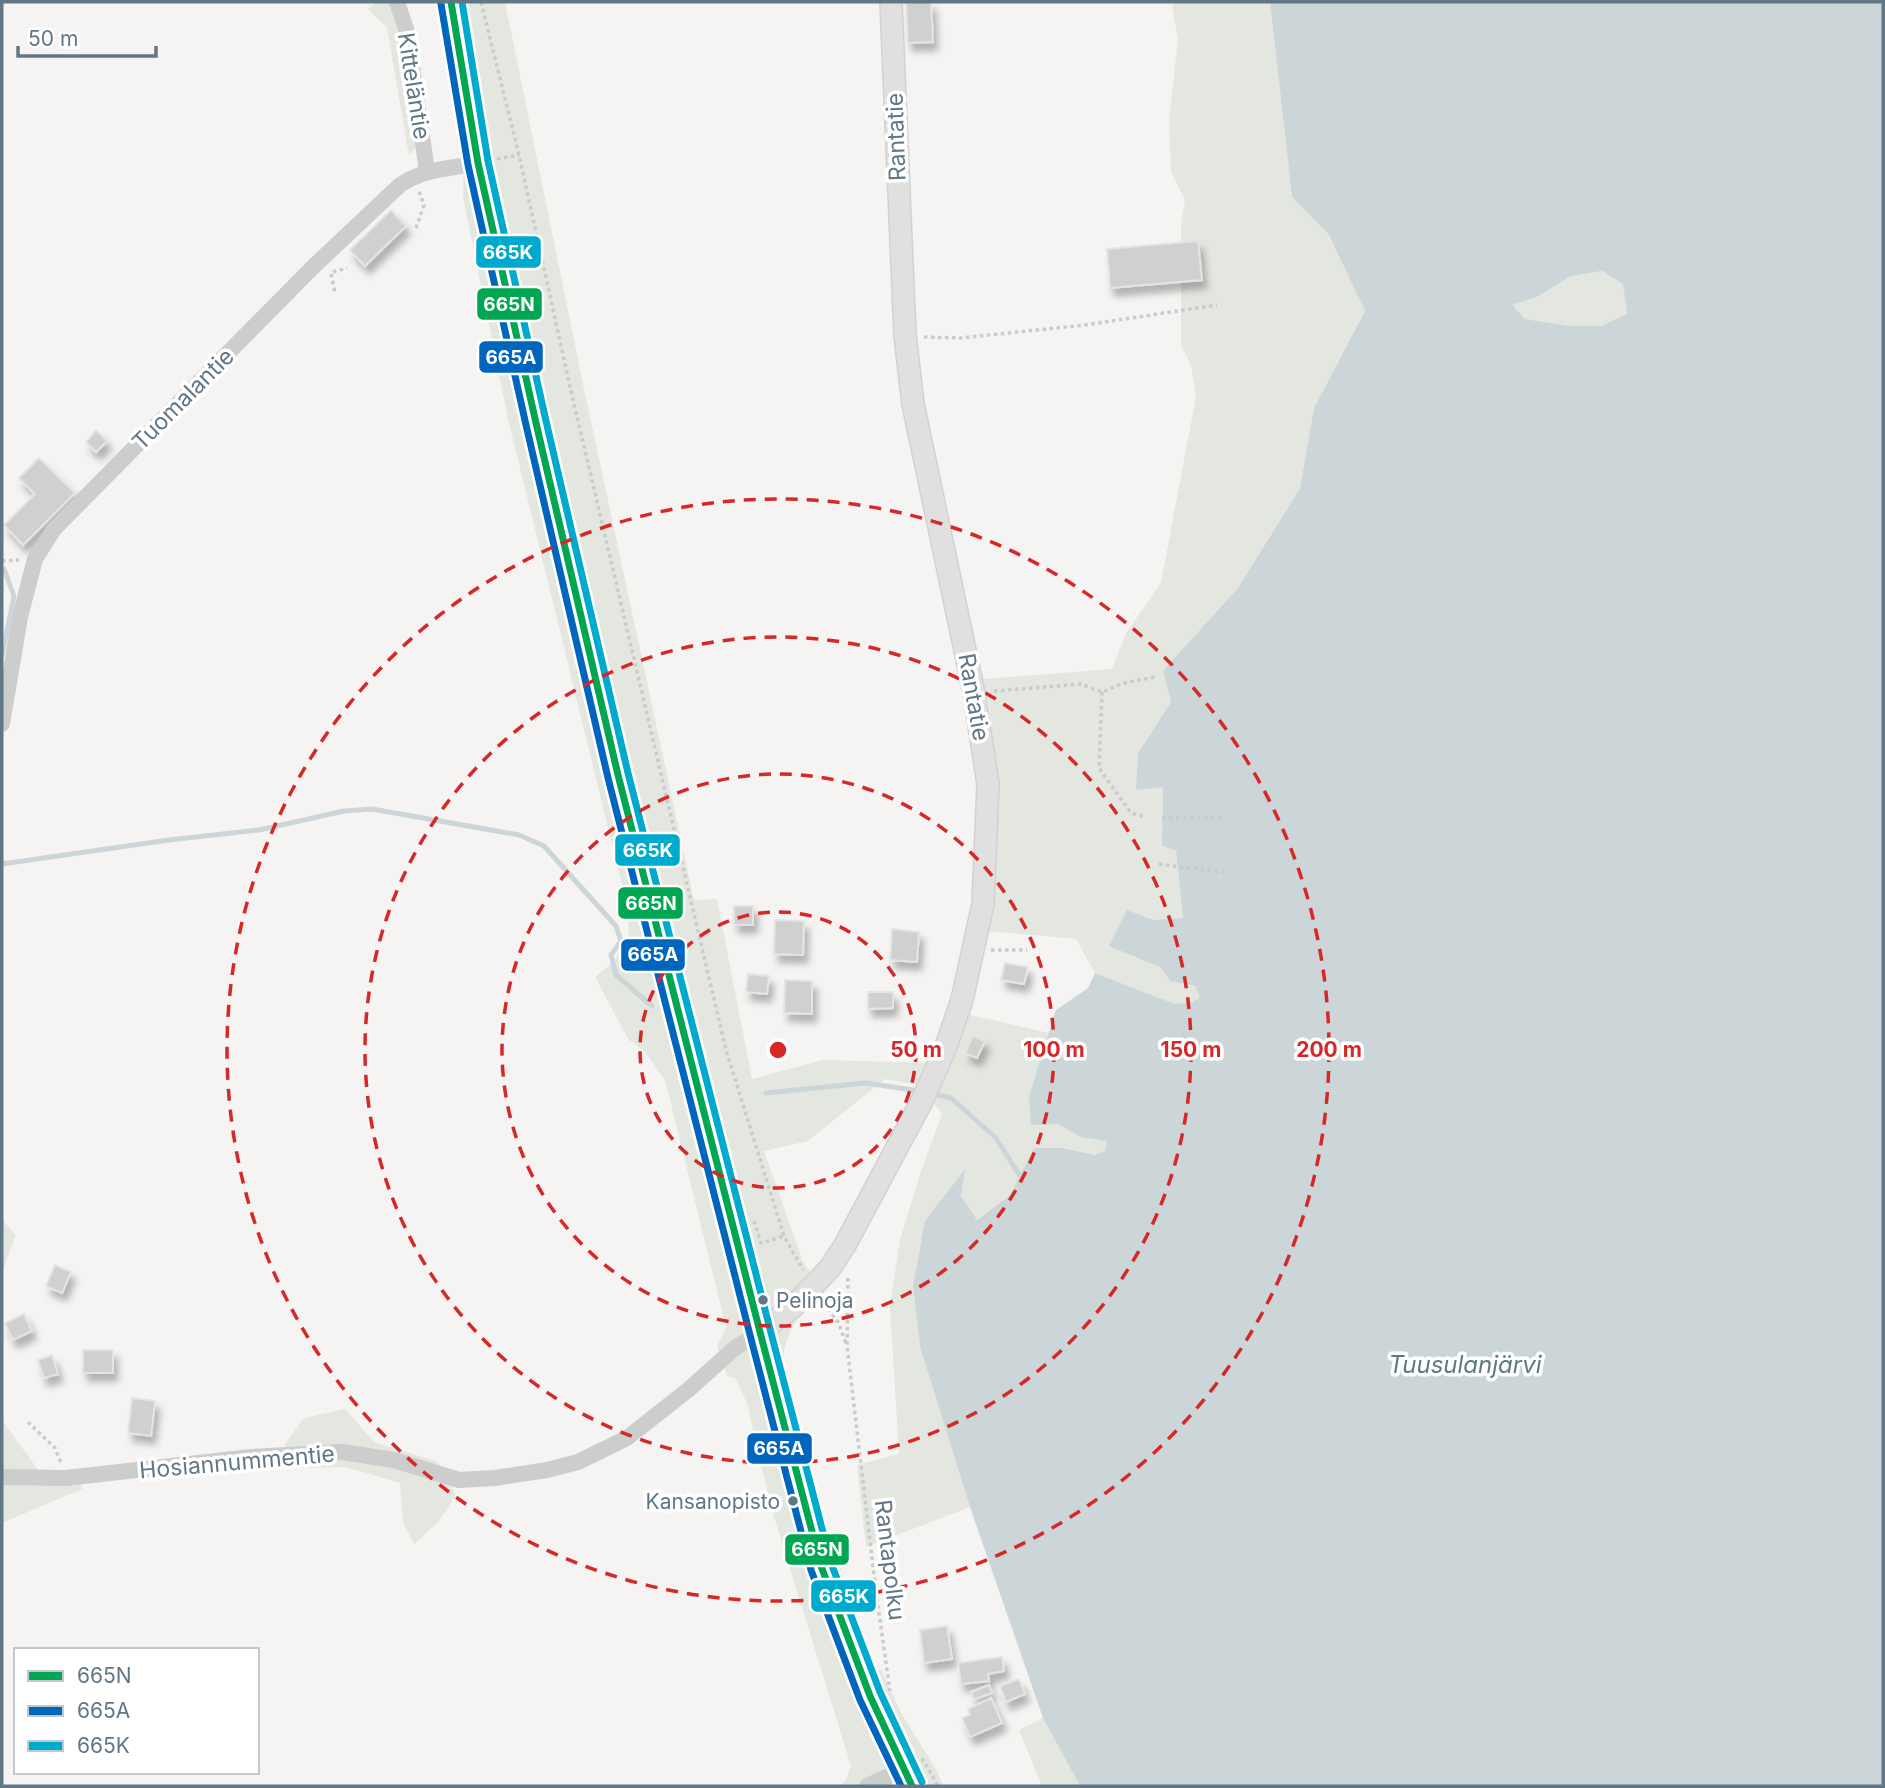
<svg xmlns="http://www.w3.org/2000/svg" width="1885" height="1788" font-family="Inter,sans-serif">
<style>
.green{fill:#e4e7e0}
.water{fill:#ccd6d8;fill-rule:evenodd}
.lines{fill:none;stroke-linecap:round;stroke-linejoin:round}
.stream{stroke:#ccd6d8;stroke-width:5}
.building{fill:#cfd0d0;stroke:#e4e4e2;stroke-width:2;filter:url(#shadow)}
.secondary-casing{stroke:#d1d2d2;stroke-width:24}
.path{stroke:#cacbcc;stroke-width:3.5;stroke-dasharray:3.5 3.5;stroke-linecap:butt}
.street{stroke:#cccdcd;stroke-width:16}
.secondary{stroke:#e0e0e0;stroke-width:21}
.bus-1-casing{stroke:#fff;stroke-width:12}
.bus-2-casing{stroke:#fff;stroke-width:12}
.bus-3-casing{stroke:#fff;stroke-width:12}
.bus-1{stroke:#00a651;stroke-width:7}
.bus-2{stroke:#0065bd;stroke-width:7}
.bus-3{stroke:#00a9ce;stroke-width:7}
.ring{fill:none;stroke:#d62828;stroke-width:3.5;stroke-dasharray:12 9}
.bus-dot{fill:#627785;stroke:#fff;stroke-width:2.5}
.labels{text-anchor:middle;stroke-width:7;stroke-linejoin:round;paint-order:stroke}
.bus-label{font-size:21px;fill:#627785;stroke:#fff;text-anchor:start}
.street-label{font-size:23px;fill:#627785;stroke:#fff}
.water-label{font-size:24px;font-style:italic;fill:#5e7a82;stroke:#fff}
.centre{fill:#d62828;stroke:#fff;stroke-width:3.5}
.ring-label{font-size:21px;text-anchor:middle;font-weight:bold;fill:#d62828;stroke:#fff;stroke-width:7;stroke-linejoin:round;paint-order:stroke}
.line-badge{stroke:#fff;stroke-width:2.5}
.badge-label{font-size:19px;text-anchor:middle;font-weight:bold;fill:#fff}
</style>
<defs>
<filter id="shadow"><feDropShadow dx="4.5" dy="8" stdDeviation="3.5" flood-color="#0004"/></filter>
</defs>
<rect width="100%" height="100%" fill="#f5f4f2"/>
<path class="green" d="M376,2H391L400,15L421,141L409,156L387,28L368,9Z
M437,2H505L584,389L694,900L717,899L752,1079L823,1060L934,1063L949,1010L1049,1033L1029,1096C1059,1124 1066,1134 1108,1141L1105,1152L1095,1155L1063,1148H1034L1010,1195L976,1220L961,1196L964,1170L926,1221L913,1286L920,1347L970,1507L866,1547L857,1465L899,1454L890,1306L900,1240L920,1174L942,1114L919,1085L885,1079L808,1141L764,1151L803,1262L825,1292C799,1316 790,1321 783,1357L811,1470L870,1665L882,1671L900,1711L937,1771L943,1786H836L845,1782L851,1766L771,1507L747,1403L736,1379L727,1376L717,1346L726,1327L665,1080L645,1052L628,1039L595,977L612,963L629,939L628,909L508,419L463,197L464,151Z
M1175,2H1270L1292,197L1329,235L1365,311L1314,408L1300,488L1238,588L1164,671L1171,702L1138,753L1163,787L1162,844L1176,851L1183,918L1153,920L1160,967L1170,981L1195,986L1200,997L1193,1002L1175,1004L1095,973L1076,939L987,931L996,774L989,705L983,679L1112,669L1126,633L1161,583L1196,396L1191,365L1181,345V224L1185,200L1171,172L1169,119L1178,39L1172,7Z
M1602,271L1623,284L1627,314L1601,326H1571L1525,319L1511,305L1539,296L1571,276Z
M2,1220L16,1235L2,1272Z
M345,1409L374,1442L438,1462L456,1495L439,1521L414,1544L403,1523L400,1483L346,1467L290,1468L285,1444L304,1418Z
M2,1420L39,1471L78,1469L82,1489L2,1523Z
M1043,1718L1080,1786H1042L1019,1730Z"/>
<path class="water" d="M1270,2H1883V1786H1080L1043,1718L970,1507L920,1347L913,1286L925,1221L965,1169L961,1196L977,1220L1010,1195L1034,1148H1063L1095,1155L1105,1151L1107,1141L1081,1137L1058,1124L1031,1125L1029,1096L1056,1010L1088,988L1095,973L1175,1004L1193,1002L1200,997L1195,986L1170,981L1160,967L1109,946L1127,910L1153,920L1183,918L1176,851L1162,845L1163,787L1136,790L1138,753L1171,702L1163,671L1238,588L1300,488L1314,408L1365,311L1329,235L1292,197ZM1602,271L1623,284L1627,314L1601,326H1571L1525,319L1512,305L1539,296L1571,276Z"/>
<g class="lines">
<path class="stream" d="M2,656L14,596L4,569
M2,864L169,840L259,830L344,811L372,809L519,835L544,846L616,926L621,941L611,955L616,975L652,1006
M766,1093L865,1083L920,1091
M933,1094L951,1098L996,1138L1020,1176"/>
</g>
<path class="building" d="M906,2H931L933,42L908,43Z
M391,210L406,226L365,266L350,250Z
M1198,241L1202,280L1110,288L1107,249Z
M96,430L107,441L96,452L86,442Z
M39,458L75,493L23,545L4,525L35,494L19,478Z
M734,906H753V925H734Z
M775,920L804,921L803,955L774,954Z
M892,929L919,932L917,962L890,960Z
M1005,963L1028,967L1024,984L1001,980Z
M748,974L769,976L767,994L746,992Z
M785,980L812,981V1014L784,1013Z
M868,992H893V1008L868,1009Z
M973,1036L985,1041L977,1058L965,1053Z
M55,1265L71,1272L62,1293L46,1286Z
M24,1314L32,1331L13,1340L5,1323Z
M83,1350H113V1373H83Z
M52,1355L58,1374L44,1378L38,1360Z
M132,1398L155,1401L151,1436L128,1433Z
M947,1626L952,1659L924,1663L920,1630Z
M1002,1657L1004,1671L988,1674L989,1681L961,1684L958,1663Z
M1019,1679L1025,1694L1006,1702L1000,1686Z
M989,1685L992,1693L974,1699L971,1692Z
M991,1698L1002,1723L970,1737L962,1718L970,1715L968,1709Z"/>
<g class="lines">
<defs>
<path id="secondary" d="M451,2L478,163L508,290L536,423L618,775L760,1332L821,1566L870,1696L912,1786
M760,1332L793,1307L830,1268L845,1245L922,1101L945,1049L962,1000L983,904L988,784L974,693L913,404L905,335L891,2"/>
</defs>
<use href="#secondary" class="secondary-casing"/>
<path class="path" d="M481,2L519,155L571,391L726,1050L784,1236L803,1270
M497,159L519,155
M416,228L424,205L419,191
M333,272L347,268
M331,274L335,293
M924,337L960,338L1085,325L1217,305
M2,561L19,560
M994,691L1081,684L1102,692L1124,683L1155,677
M1102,692L1099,768L1131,813L1146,817
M1162,818L1227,817
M1159,864L1228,873
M991,950H1027
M754,1221L761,1243L784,1236
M848,1278L847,1346L876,1592L890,1691
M824,1303L838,1322L847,1346
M28,1422L55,1448L61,1463
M922,1758L938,1786"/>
<path class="street" d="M397,2L407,32L427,171
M2,724L20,617L35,559L54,529L314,266L400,185C425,168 450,169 478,163
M2,1477L66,1478L251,1457L342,1452L394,1460L459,1480L495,1478L547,1470L578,1462L627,1438L688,1390L735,1348L760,1332
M867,1786L904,1769"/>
<use href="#secondary" class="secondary"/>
<defs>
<path id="bus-1" d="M451,2L478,163L536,423L618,775L760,1332L821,1566L870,1696L912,1786"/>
<path id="bus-2" d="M441,4L468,165L526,425L608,778L750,1335L811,1570L860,1700L901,1786"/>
<path id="bus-3" d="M462,2L488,161L546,421L628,773L770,1329L831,1563L880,1692L922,1782"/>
</defs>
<use href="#bus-1" class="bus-1-casing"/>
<use href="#bus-2" class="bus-2-casing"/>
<use href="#bus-3" class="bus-3-casing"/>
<use href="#bus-1" class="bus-1"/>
<use href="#bus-2" class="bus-2"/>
<use href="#bus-3" class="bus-3"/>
</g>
<g class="ring">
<circle cx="778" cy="1050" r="138"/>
<circle cx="778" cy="1050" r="276"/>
<circle cx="778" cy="1050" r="413"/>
<circle cx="778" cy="1050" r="551"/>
</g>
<g class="bus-dot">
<circle cx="763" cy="1300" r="6"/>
<circle cx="793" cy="1501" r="6"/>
</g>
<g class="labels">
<g class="bus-label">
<text x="776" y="1308">Pelinoja</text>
<text x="780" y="1509" text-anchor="end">Kansanopisto</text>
</g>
<g class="street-label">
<text transform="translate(414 86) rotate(81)" y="8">Kitteläntie</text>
<text transform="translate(896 137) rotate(-92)" y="8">Rantatie</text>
<text transform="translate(183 399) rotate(-45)" y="8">Tuomalantie</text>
<text transform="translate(974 697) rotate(80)" y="8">Rantatie</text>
<text transform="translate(237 1462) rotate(-5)" y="8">Hosiannummentie</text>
<text transform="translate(890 1560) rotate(83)" y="8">Rantapolku</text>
</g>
<g class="water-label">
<text x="1465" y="1373">Tuusulanjärvi</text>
</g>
</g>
<circle cx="778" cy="1050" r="10" class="centre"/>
<g class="ring-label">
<text x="916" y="1057">50 m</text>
<text x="1054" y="1057">100 m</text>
<text x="1191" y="1057">150 m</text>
<text x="1329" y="1057">200 m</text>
</g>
<g class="line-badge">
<rect x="475" y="235" width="67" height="34" rx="7" fill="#00a9ce"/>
<rect x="476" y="287" width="67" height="34" rx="7" fill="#00a651"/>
<rect x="478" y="340" width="66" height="34" rx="7" fill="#0065bd"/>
<rect x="614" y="833" width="67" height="34" rx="7" fill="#00a9ce"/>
<rect x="617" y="886" width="67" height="34" rx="7" fill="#00a651"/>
<rect x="620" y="938" width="66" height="34" rx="7" fill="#0065bd"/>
<rect x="746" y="1432" width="67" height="33" rx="7" fill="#0065bd"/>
<rect x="784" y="1533" width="66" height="33" rx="7" fill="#00a651"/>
<rect x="810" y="1579" width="67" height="34" rx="7" fill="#00a9ce"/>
</g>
<g class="badge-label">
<text x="508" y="259">665K</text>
<text x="509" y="311">665N</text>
<text x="511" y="364">665A</text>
<text x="648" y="857">665K</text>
<text x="651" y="910">665N</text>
<text x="653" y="961">665A</text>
<text x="779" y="1455">665A</text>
<text x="817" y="1556">665N</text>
<text x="844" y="1603">665K</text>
</g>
<rect width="1885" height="1788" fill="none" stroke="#627785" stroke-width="7"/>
<rect x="14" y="1648" width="245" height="126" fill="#ffffff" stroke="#c0c9ce" stroke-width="2"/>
<rect x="28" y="1671" width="35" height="10" fill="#00a651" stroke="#c0c9ce" stroke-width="2"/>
<text x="77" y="1683" font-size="21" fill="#627785">665N</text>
<rect x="28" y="1706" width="35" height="10" fill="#0065bd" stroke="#c0c9ce" stroke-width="2"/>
<text x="77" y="1718" font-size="21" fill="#627785">665A</text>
<rect x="28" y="1741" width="35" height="10" fill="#00a9ce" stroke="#c0c9ce" stroke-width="2"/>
<text x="77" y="1753" font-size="21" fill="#627785">665K</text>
<path d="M18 46v10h138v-10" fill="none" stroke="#627785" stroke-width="3.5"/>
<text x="28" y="46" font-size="21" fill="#627785" stroke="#ffffff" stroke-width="5" paint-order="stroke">50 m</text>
</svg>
